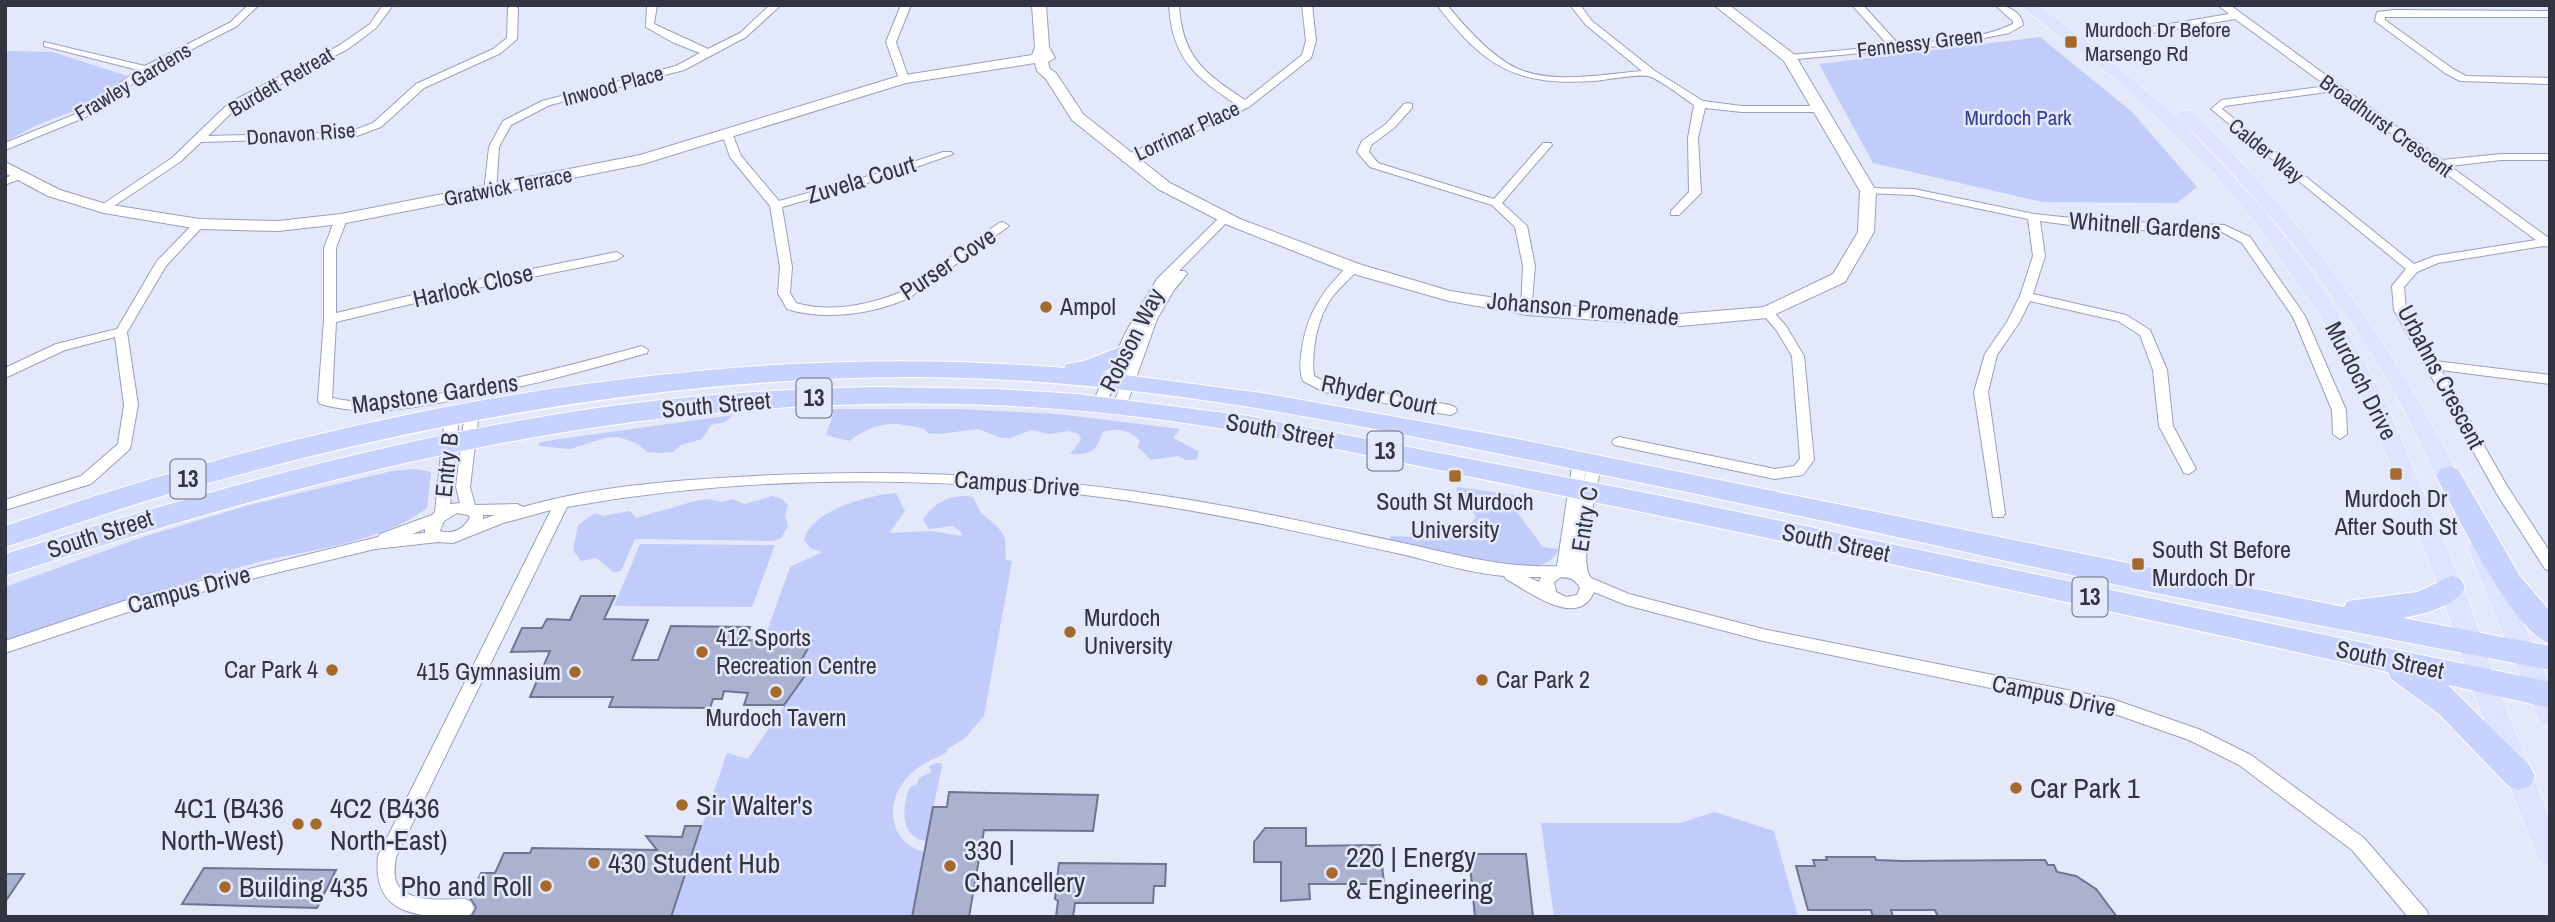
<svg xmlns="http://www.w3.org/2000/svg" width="2555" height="922" font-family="'Archivo Narrow',sans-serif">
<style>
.green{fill:#c1ccfa}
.building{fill:#aab2d0;stroke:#6e7591;stroke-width:2}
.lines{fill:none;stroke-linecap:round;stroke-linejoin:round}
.street-casing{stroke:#99a0be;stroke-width:2}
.secondary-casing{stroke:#99a0be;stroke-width:2}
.primary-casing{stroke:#fff;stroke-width:1}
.highway-casing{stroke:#fff;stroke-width:2}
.street{fill:#fff;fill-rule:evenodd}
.secondary{fill:#fff;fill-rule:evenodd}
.primary{fill:#dde4ff;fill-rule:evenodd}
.highway{fill:#c7d2ff;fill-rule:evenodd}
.poi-dot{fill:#a56a2b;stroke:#e3e8fb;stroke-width:2.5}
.labels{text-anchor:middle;stroke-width:5;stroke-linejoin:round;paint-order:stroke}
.far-poi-label{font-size:21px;fill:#323541;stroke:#e3e8fb;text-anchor:start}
.far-street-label{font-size:21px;fill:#323541;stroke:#e3e8fb}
.far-park-label{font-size:21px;fill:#343c96;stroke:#e3e8fb}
.shield{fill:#e3e8fb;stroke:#676b79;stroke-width:2}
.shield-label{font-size:23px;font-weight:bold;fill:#323541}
.street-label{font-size:24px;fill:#323541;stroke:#e3e8fb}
.poi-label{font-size:24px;fill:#323541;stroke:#e3e8fb;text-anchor:start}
.near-poi-label{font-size:28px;fill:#323541;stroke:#e3e8fb;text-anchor:start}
</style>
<rect width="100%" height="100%" fill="#e3e8fb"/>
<path class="green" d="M2040,37L2132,112L2197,187L2177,203L2043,202L1873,163L1819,64Z
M10,51L53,52L127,76L89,105L37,125L5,142V53Z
M828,409H957L1057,414L1180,429L1173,438L1198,451V457L1196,460H1186L1178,456L1151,460L1138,447L1140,441C1131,430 1116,427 1103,432C1095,451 1093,455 1070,454L1081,440L1079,434L1068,431L1048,434L1032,430L1010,438H1002L978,429L939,434L928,433L924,429C892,421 877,421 849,441L826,435L833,414Z
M733,415L725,422L711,425L702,439L681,445L673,452L660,453L647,452L638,444L619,437L605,438L570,449L539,446V443L546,441Z
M415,469L431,472L427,508C384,542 307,550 255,563C171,586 88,612 5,640V587L140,538L246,506L392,471Z
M1457,487L1523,496L1516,504V511L1543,547L1559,549C1554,558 1548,564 1538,565C1508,572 1423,547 1389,540L1391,536L1431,538L1441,530L1460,539L1470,536L1472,533L1468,527L1476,517L1470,509L1459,503L1456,492Z
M896,493L905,511L889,533L931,531L962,536V533L953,526L929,529L923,520C932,503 954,493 973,497L981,513L998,527L1005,538L1006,560L1012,561L984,716L964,739L947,749V752C936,758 923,763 914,771C884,795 885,841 924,852L912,917H671L727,753L748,759L808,671L798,666L811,641L764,640L790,567L822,552L810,548L804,540C811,510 869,495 896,493Z
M773,496L782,499L788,505L785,515L788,526L781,538L773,541L635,539L621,571L613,572L597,558L581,561L573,550L578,525L595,513L603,516L630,511L636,518L695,501L709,499L721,502L733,499L744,504Z
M640,544L775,545L752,607L614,606Z
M937,763L942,764V767L926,841C899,837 902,807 910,787L917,784L919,778L931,772L929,766Z
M1715,812L1774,831L1798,917H1554L1541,823H1680Z"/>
<path class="building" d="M581,596H615L604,619L648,620L632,660H658L671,626L750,627L746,640L812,641L798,666L809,670L784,705H744L748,693L724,691L722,699H713L710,708L609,707L613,697H530L550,651L511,652L522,628H542L547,619L570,620Z
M949,792L990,793L1098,795L1093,831L984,830L969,917H912L933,807H947Z
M685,826H701L671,917H471L476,907L470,898L481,873H495L504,853H530L532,848L657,850L646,836L682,837Z
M1265,828H1306V846L1380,845L1384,884H1309L1310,899L1281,901V862H1254V842Z
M1469,854H1526L1533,917H1475Z
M1826,857H1875L1876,860L1902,861L2045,860L2048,865H2054L2057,872L2076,876L2096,889L2117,917H1938L1935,910H1891L1893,917H1873L1871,910H1808L1796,866H1815L1813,860H1827Z
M1059,863L1166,864L1165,886H1154L1153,903H1075L1073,917H1056L1058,901L1055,899Z
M204,868L268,869L336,870L317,908L182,904Z
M5,874H24L5,902Z"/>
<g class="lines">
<defs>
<path id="street" d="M248,5H259L237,26L150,71L86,117L5,150V143L78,113L138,70L44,46V42L145,66L231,22Z
M383,5H393L376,28L348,49L237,107L208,136L349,132L373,123L416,84L493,49L507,38L508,8L512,5L518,8L517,39L501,53L424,88L381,127L354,137L201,142L180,162L108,210H100V206L172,158L229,103L340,45L370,24Z
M647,5H657L654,24L708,49L740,33L770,5H781L746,37L684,70L550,105L511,125L499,147L496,192L494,194H486L484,192L489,147L503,121L542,101L676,66L700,53L672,42L646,27Z
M901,5H911L896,42L909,79L904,82L899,79L886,42Z
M1169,5H1179C1182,57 1204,73 1245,100L1302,55L1306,41L1302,5H1312L1316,41L1311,58L1249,107L1130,161H1122V157L1237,105C1195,77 1172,58 1169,5Z
M1437,5H1447C1466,28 1490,55 1516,68C1554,85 1603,74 1642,71L1586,25L1570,5H1580L1592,21L1655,71L1703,101L1742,106H1818L1823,109L1818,112H1742L1705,108L1698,138L1701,193L1679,215H1671V211L1689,192L1688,138L1694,105C1685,99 1658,78 1648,76C1637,74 1607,80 1594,81C1516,86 1484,67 1437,5Z
M1852,5H1863L1899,45C1936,41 1980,40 2013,24V21L1995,5C2007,5 2022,12 2023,25L2009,33L1949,45L1786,60V56L1790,55L1889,46Z
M2218,5H2230L2442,160L2501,154H2550V160H2501L2450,166L2550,239V247L2544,246L2438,263L2417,272L2404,287L2406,310L2435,361L2550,375V384L2441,370L2507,486L2550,552V571L2545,569L2497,494L2394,310L2392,286L2406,269L2211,109L2222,100L2327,86L2235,19L2134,36L2129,33L2134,30L2229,14ZM2334,91L2536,240L2435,256L2414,264L2222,109L2225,106Z
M2394,10L2550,11V17H2385V20L2453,69L2466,76L2550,78V84L2460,81L2445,73L2375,21L2377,12Z
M1408,103L1412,104V108L1394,128L1371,145L1369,152L1378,163L1494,199L1543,143H1551L1552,145L1502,203L1527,226L1535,266L1531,312H1523L1521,309L1523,266L1515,227L1492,205L1370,167L1357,152L1362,141L1386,124L1404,104Z
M727,130L732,133L741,156L779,201L883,172L943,152H951L953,154L891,176L782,207L792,267L790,293L796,303C829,313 870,305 901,292L999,223L1003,222L1009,226L909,298C872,314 826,321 787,309L778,293L780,267L770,206L730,157L722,133Z
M18,173L24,176L22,178L5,185V178Z
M1868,188L1914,189L2034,214L2100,221L2224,225L2250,237L2305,316L2346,410L2347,434L2340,439L2333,434L2332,410L2293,317L2242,243L2222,232L2100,229L2040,221L2045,256L2033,294L2126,315L2150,330L2167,370L2173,426L2196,469L2189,474L2184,473L2159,426L2153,370L2140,335L2118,321L2030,301L2019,323L1997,355L1988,392L2005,513L2003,517H1993L1974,392L1985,354L2007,322L2020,296L2033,256L2028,219L1914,195L1864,193V189Z
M1226,214L1232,217L1230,219L1179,271H1185L1187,274L1174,290L1157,319L1125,409L1120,411L1113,406L1141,327L1106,404L1104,407H1094L1092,404L1127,330L1157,279L1222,215Z
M341,215L347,219L336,248V313L477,280L617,252L623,256L617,260L477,288L336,322L332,398C372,407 415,398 454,391C518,379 580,363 642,346L648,350L647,353C585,371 522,388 459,399C413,408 366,417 320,404L318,401L324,319V248L335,219Z
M199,220L205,224L166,266L127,332L138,405L130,449L91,484L5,510V500L81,476L118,444L124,405L115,337L65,350L5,378V368L56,344L117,329L157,261L195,222Z
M1353,264L1359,268C1351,278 1341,286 1333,296C1317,317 1311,351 1314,376L1327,383L1450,405L1455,407L1457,410L1455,413L1450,415L1324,392L1303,381C1299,371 1300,360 1302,349C1307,313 1323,290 1349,265Z
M1767,308L1771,309L1786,326L1804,356L1814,460L1803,475L1775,479L1614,445L1612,442L1614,439L1619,437L1775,469L1794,466L1800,459L1792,356L1777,331L1761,312Z
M472,407L479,412L470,487L475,505L517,504L523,507C592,487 666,481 737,477C909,466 1077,477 1246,510C1303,521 1360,534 1417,546C1463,557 1509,568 1557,566L1573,460L1580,455L1587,460L1582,496L1587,463L1594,458L1601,463C1598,488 1577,561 1591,578L1629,594L1763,629L2112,699L2201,730L2251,755L2364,838L2427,911L2429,917H2408L2352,850L2239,765L2189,740L2112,713L1763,641L1626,605L1594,592C1578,630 1528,591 1506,579L1504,576C1470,573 1434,562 1401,554C1332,539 1263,523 1193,511C992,475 769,470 567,507L396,857C395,865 393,876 397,884C409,904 446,899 465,899L471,902L474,908L471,914L465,917C418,917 372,916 378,856L551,510L503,523L453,543L438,542L375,549L251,579L137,609L5,653V641L136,597L378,537L380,534L432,515L435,512L445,415L452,410L459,415L450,504L460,503L456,487L465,412ZM457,513L468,515L470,517C464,529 453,535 440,531L444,521ZM483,515H495L483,519ZM425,529V533L412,534ZM1528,577H1541L1539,582ZM1561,577C1570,577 1576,580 1580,588L1577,595L1566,597L1556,592L1554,582Z"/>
<path id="secondary" d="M1032,5H1046L1049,47L1055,58L1048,62L1050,69L1056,73L1083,114L1170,183L1240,219L1359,264L1450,291L1527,303L1680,314L1764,307L1833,274L1858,232L1860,191L1784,61L1714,5H1729L1795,55L1876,191L1874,232L1845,282L1767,318L1680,326L1527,315L1449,301L1347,272L1228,225L1158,189L1072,120L1046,79L1037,71L1035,63L906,83L643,164L341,224L278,231L199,229L104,213L48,196L5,173V162L60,190L106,204L199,219L278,221L341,214L640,155L899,76L1032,55L1035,47Z"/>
<path id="primary" d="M2019,5H2038L2084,38L2180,119L2265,211L2304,261L2341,318L2386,402L2469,601L2496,682L2550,818V867L2540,863L2536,854L2478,704L2438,585L2377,432L2350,372L2321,318L2252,219L2211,171L2121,84Z
M2186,110L2192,111C2311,228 2395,346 2469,495L2465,501L2457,504L2449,501C2429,465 2413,427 2393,391C2336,290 2262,201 2180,119L2177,115L2180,111Z
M2480,540L2489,542L2492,549L2550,685V728L2541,725L2537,717L2468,549L2471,542Z"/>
<path id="highway" d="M1122,346L1131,348L1134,354L1131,360L1103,372L1269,394L1513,438L2344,607L2347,601L2417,592L2451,576L2461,579L2465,587C2455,607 2424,614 2403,618L2550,646V670C2414,643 2277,618 2141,590C1966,553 1793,513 1618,478C1386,431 1149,377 910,377C658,378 408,425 166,495C112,511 59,530 5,547V526C336,411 713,338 1064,368L1066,364L1084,361Z
M875,387L997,389L1078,394L1248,416L1657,495L2550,682V708L2448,685L2530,766L2535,776L2530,786L2519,790L2508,786L2439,714L2391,679L2388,672C2114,612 1839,552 1564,496C1429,469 1293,437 1156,419C1036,403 912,400 791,407C514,423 267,492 5,576V554C197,493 390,439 590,409C684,395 780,389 875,387Z
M2449,466L2458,469L2520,576L2550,611V644C2512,631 2456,513 2436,476L2440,469Z"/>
</defs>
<use href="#street" class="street-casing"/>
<use href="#secondary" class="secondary-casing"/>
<use href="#primary" class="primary-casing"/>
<use href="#highway" class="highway-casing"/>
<use href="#street" class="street"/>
<use href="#secondary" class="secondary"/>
<use href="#primary" class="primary"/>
<use href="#highway" class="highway"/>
</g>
<g class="poi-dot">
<rect x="2064" y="35" width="14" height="14" rx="3.5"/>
<circle cx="1046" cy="307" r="7"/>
<rect x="2389" y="467" width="14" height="14" rx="3.5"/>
<rect x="1448" y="469" width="14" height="14" rx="3.5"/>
<rect x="2131" y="557" width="14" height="14" rx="3.5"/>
<circle cx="1070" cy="632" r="7"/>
<circle cx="702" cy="652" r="7"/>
<circle cx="332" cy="670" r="7"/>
<circle cx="575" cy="672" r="7"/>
<circle cx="1482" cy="680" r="7"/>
<circle cx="776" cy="692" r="7"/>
<circle cx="2016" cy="788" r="7"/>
<circle cx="682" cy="805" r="7"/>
<circle cx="298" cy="824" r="7"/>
<circle cx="316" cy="824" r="7"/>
<circle cx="594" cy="863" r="7"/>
<circle cx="950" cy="866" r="7"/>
<circle cx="1332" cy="873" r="7"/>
<circle cx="546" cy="886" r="7"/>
<circle cx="225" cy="887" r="7"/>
</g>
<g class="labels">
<g class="far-poi-label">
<text x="2085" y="37">Murdoch Dr Before<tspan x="2085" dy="24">Marsengo Rd</tspan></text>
</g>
<g class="far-street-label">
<text transform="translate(1920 43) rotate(-7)" y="7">Fennessy Green</text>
<text transform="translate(133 82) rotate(-31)" y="7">Frawley Gardens</text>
<text transform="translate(281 82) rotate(-30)" y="7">Burdett Retreat</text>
<text transform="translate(613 86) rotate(-15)" y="7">Inwood Place</text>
<text transform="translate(2386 126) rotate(36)" y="7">Broadhurst Crescent</text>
<text transform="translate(1187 131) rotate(-25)" y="7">Lorrimar Place</text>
<text transform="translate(301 134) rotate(-4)" y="7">Donavon Rise</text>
<text transform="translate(2266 151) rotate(39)" y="7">Calder Way</text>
<text transform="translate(508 187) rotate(-11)" y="7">Gratwick Terrace</text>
</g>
<g class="far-park-label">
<text x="2018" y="125">Murdoch Park</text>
</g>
<g class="shield">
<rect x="796.5" y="378.5" width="35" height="39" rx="5"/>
<rect x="1367.5" y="431.5" width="35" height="39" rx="5"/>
<rect x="170.5" y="459.5" width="35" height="39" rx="5"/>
<rect x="2072.5" y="577.5" width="35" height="39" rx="5"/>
</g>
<g class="shield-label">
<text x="814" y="406">13</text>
<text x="1385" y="459">13</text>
<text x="188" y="487">13</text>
<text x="2090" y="605">13</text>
</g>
<g class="street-label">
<text transform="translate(861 180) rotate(-17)" y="8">Zuvela Court</text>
<text transform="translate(2145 226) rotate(4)" y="8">Whitnell Gardens</text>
<text transform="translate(948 264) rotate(-34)" y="8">Purser Cove</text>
<text transform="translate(473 286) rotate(-13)" y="8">Harlock Close</text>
<text transform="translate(1583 309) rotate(5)" y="8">Johanson Promenade</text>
<text transform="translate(1132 340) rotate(-63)" y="8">Robson Way</text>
<text transform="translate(2441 377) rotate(62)" y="8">Urbahns Crescent</text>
<text transform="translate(2361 381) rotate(63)" y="8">Murdoch Drive</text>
<text transform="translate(435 394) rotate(-8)" y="8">Mapstone Gardens</text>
<text transform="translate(1379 395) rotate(12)" y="8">Rhyder Court</text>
<text transform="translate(716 405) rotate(-5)" y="8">South Street</text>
<text transform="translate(1280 431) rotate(10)" y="8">South Street</text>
<text transform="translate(447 465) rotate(-84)" y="8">Entry B</text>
<text transform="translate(1017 484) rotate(4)" y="8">Campus Drive</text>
<text transform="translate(1585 519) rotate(-81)" y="8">Entry C</text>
<text transform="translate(100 534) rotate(-18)" y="8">South Street</text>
<text transform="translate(1836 543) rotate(12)" y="8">South Street</text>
<text transform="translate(189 590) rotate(-15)" y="8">Campus Drive</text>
<text transform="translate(2390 660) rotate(12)" y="8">South Street</text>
<text transform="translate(2054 696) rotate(12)" y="8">Campus Drive</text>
</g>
<g class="poi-label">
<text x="1060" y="315">Ampol</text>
<text x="2396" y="507" text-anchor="middle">Murdoch Dr<tspan x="2396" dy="28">After South St</tspan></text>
<text x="1455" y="510" text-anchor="middle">South St Murdoch<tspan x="1455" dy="28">University</tspan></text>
<text x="2152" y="558">South St Before<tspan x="2152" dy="28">Murdoch Dr</tspan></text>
<text x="1084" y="626">Murdoch<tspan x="1084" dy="28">University</tspan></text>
<text x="716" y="646">412 Sports<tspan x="716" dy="28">Recreation Centre</tspan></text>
<text x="318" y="678" text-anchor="end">Car Park 4</text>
<text x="561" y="680" text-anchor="end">415 Gymnasium</text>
<text x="1496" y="688">Car Park 2</text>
<text x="776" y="726" text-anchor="middle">Murdoch Tavern</text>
</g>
<g class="near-poi-label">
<text x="2030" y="798">Car Park 1</text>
<text x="696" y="815">Sir Walter's</text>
<text x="284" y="818" text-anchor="end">4C1 (B436<tspan x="284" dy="32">North-West)</tspan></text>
<text x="330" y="818">4C2 (B436<tspan x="330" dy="32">North-East)</tspan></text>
<text x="964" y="860">330 |<tspan x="964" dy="32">Chancellery</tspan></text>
<text x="1346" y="867">220 | Energy<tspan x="1346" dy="32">&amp; Engineering</tspan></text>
<text x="608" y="873">430 Student Hub</text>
<text x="532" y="896" text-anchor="end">Pho and Roll</text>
<text x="239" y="897">Building 435</text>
</g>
</g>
<rect width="2555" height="922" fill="none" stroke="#323541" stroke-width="14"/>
</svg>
